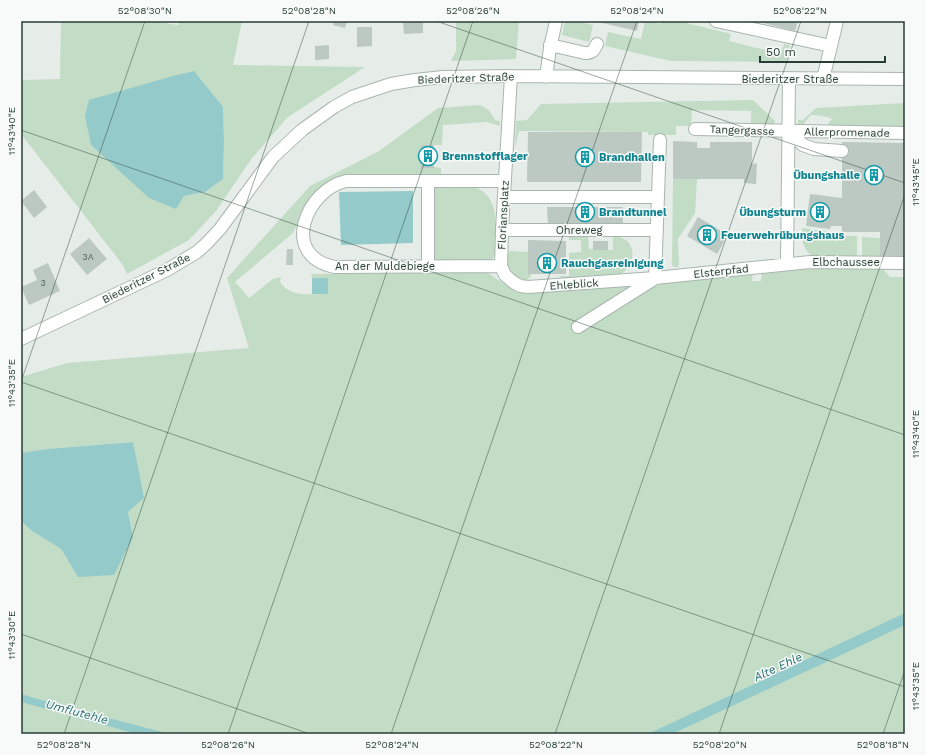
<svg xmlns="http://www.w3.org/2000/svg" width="926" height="755" font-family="'Work Sans',sans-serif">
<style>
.green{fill:#c2dcc5;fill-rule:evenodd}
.water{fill:#95cacb}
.building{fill:#bcc8c2}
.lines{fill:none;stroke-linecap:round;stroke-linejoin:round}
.minor-casing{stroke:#a9b5af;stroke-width:14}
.minor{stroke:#fff;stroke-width:12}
.ticks{fill:none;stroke:#273e34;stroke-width:1;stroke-opacity:0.45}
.labels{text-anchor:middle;stroke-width:3;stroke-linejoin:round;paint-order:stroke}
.number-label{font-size:9px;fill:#4c6058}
.street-label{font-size:11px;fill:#273e34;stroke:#f7faf8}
.culture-label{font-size:11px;font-weight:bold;fill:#0d838f;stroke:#f7faf8;text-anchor:start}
.water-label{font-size:12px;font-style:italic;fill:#277173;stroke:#f7faf8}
.neatline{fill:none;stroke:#273e34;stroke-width:1.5}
.ticks-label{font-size:10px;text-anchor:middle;fill:#273e34}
</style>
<rect width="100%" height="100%" fill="#e6ede9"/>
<path class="green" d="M61,21H151L178,25L179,21H242L233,65L365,67L288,117L252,158L216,211L189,240L127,274L123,265L21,134V80L60,79ZM223,107L224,142L223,179L205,192L184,196L119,170L91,145Z
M456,21H519L516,59L451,61L456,51Z
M565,21H575L593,25L589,42L562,35Z
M645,21H654V22L660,24L661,21H678L731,34L729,41L781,54L784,44L790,45L786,62L671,61L605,46L608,32L641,39Z
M753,100L775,121L773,126L751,125V111L692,110L691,126H676V135H648V132L519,131L515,148L516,121L527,120L541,104Z
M905,103V127H829L828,124L832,119C825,116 819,115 811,115L805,122L803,125L798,124V120H803L816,108Z
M480,105L489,110L495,120L500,121V126L487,122L443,125L442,145H434V167L441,168V176L334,179L327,183L307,205L293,233L235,282L249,298L273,279L281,277L280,282C291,298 310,294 327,294L328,278H312L311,274L483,272L488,273L512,289L519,293H525L631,285L633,287L634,297L660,284L667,283L753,273L752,281H761L762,272L794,268H882L890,277H905V734H21V521L32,531L61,549L78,577L133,537L128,512L132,442L47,449L21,453V377L67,363L249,348L227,278L310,186L379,151L438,108Z
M673,179H697L695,213L678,239L679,265L677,267H674L672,265Z
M471,186C503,195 495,228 495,255L491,260L435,261L433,259L434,187Z
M802,228L836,233L837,236H857V259L816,258C804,252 801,242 802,228Z
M569,236H588L589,249L613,250V236C639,237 638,267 616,277L562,280L560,276H569V253L581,252V240H569Z
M862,237L880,238V260L862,259Z
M510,251L528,252V273L531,274V276L527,280C514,280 499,261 510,251Z"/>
<path class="water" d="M194,71L223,107L224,142L223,179L205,192L184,196L176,209L149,198L91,145L85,116L89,100L173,76Z
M413,191V243L341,245L339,192Z
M312,278H328V294H312Z
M133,442L144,498L128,512L133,537L114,575L78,577L61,549L32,531L21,521V453L47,449Z
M905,613V625L672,734H648Z
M21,694L58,705L170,734H137L21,702Z"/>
<path class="building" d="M334,21H347L345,28L333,25Z
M423,21V33L404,34L403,23Z
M594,21H639L637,31Z
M755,21H798L795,31Z
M357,27H372V46L357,47Z
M329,45V59L315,60V46Z
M528,132H642L641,182H527Z
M673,141L697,142V148H710V142H752V164L757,163L756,184L744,183V179H673Z
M842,142L905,143V258L880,257V232H842V226H831L830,229L806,226L810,194L842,198Z
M421,145H434V168H421Z
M34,190L47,207L34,218L21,201Z
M547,207H623V226H548Z
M698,217L728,235L717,254L687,236Z
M89,238L107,259L87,275L70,254Z
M528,240L566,241V274H528Z
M593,241H608V250H593Z
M287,249H293V265H286Z
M48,263L60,291L29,305L21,287L37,280L33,270Z"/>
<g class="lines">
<defs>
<path id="minor" d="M716,21L831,46
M550,45L585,53C593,53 594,50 597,44
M511,76L502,230L501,266L505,275L513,282L520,286L528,287L655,278L810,262L905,263
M546,77L550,48L556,21
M823,79L837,21
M695,129L905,133
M789,132L803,145L814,149L842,151
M428,181V267
M505,197H658
M502,230H657
M787,264L789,79
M501,266L335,267C279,256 306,190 346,181H505
M655,278L660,140
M578,327L654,279
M21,339L167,270L197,252L206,244L220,229L273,157L302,130L334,107L352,97L391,84L415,80L443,77L511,76L905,79"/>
</defs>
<use href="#minor" class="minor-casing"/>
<use href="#minor" class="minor"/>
</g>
<path class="ticks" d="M436,21L905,183M21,130L905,435M21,382L905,687M21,382L145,21M21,634L310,734M64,734L309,21M228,734L473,21M391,734L637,21M555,734L801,21M719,734L905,194M883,734L905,670"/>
<defs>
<symbol id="building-ring" viewBox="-11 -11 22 22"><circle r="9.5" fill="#f7faf8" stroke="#0f9aa8" stroke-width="1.5"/><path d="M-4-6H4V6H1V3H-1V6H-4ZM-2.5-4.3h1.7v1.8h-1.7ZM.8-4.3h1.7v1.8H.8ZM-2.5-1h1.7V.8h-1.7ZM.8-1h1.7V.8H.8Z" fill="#0f9aa8"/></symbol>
</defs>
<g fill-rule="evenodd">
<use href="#building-ring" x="417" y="145" width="22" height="22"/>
<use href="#building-ring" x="574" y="146" width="22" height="22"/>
<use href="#building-ring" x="863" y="164" width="22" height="22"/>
<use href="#building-ring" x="574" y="201" width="22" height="22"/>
<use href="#building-ring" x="809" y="201" width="22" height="22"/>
<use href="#building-ring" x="696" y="224" width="22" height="22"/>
<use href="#building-ring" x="536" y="252" width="22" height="22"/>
</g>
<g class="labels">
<g class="number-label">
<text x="88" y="260">3A</text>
<text x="43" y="286">3</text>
</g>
<g class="street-label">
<text transform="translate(466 78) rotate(-2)" y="4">Biederitzer Straße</text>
<text x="790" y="83">Biederitzer Straße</text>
<text transform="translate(742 130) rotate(2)" y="4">Tangergasse</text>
<text transform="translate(847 132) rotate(1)" y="4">Allerpromenade</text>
<text transform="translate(503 215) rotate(-87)" y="4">Floriansplatz</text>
<text x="579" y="234">Ohreweg</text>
<text x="846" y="266">Elbchaussee</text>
<text x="385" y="270">An der Muldebiege</text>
<text transform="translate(721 271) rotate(-6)" y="4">Elsterpfad</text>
<text transform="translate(146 278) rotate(-27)" y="4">Biederitzer Straße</text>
<text transform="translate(574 284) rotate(-4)" y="4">Ehleblick</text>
</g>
<g class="culture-label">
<text x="442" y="160">Brennstofflager</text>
<text x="599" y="161">Brandhallen</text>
<text x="860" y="179" text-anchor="end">Übungshalle</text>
<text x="599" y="216">Brandtunnel</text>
<text x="806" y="216" text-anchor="end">Übungsturm</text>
<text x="721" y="239">Feuerwehrübungshaus</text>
<text x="561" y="267">Rauchgasreinigung</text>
</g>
<g class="water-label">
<text transform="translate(778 667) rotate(-25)" y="4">Alte Ehle</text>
<text transform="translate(77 712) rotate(15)" y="4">Umflutehle</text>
</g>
</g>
<rect width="926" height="755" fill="none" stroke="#f7faf8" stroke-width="44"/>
<path d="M760 56v6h125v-6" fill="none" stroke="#273e34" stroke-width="2"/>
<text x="766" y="56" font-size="12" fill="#273e34" stroke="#f7faf8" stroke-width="3" paint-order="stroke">50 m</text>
<rect x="22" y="22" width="882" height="711" class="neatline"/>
<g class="ticks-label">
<text x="145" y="14">52°08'30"N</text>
<text x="309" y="14">52°08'28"N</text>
<text x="473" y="14">52°08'26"N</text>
<text x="637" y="14">52°08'24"N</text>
<text x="800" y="14">52°08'22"N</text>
<text transform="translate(11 131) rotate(-90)" y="4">11°43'40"E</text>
<text transform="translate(915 182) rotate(-90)" y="4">11°43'45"E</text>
<text transform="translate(11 383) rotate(-90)" y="4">11°43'35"E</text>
<text transform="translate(915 434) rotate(-90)" y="4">11°43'40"E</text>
<text transform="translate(11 635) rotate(-90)" y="4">11°43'30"E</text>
<text transform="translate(915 686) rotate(-90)" y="4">11°43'35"E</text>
<text x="64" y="748">52°08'28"N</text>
<text x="228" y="748">52°08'26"N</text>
<text x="392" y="748">52°08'24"N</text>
<text x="556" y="748">52°08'22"N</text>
<text x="720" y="748">52°08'20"N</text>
<text x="883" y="748">52°08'18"N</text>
</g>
</svg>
